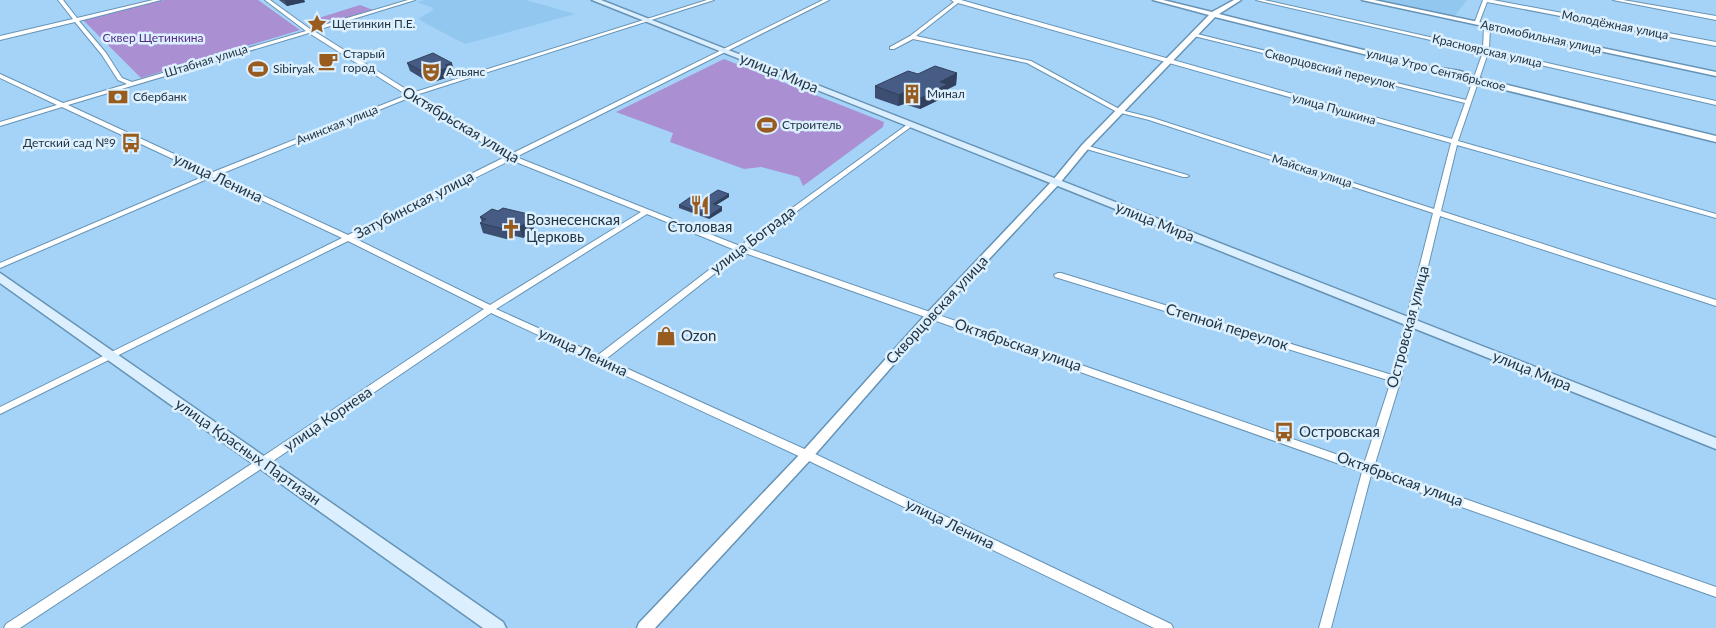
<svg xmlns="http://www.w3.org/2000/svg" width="1716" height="628" font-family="Lato,sans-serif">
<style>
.built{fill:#92c7f0}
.green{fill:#aa90d3}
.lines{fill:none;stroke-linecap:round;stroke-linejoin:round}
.minor-casing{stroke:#6693b5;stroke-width:2}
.tertiary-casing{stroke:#6693b5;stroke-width:3}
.secondary-casing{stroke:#6693b5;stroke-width:3}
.minor{fill:#fff;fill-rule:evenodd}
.tertiary{fill:#fff;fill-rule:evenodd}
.secondary{fill:#dbeffe;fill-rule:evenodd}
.wall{fill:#3c4f72}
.shaded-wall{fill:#31405c}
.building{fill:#465c84;stroke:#31405c}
.labels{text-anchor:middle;stroke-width:5;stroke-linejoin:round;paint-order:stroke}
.far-poi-label{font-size:12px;fill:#223543;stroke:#ddf0ff;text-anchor:start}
.far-street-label{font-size:12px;fill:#223543;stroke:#ddf0ff}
.far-park-label{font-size:12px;fill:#562d86;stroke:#ddf0ff}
.street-label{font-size:15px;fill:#223543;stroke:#ddf0ff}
.poi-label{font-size:15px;fill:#223543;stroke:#ddf0ff;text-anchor:start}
</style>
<rect width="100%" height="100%" fill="#a4d3f7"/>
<path class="built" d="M424,0H526L575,14L465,44L421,21L419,18L432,11L433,8L417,2Z
M1378,0H1467L1454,17Z"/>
<path class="green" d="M164,0H258L300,30L141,78L82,19Z
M360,5L373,10L322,25L306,22Z
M724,59L884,122L883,127L803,186L799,177L761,167L744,169L670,142L673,133L616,112Z"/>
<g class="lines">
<defs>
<path id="minor" d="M58,0H63L77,18L153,0H161L79,21L106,53L122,78L132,82L306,31L265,0H270L310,29L408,0H415L314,31L412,93L707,0H714L416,95L511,154L823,0H829L516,157L740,246L908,124H912V126L747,248L1364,464L1391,381L1055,277L1054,275L1058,273H1061L1392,375L1433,213L1149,120L1117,112L1027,63L913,39L894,49H890V47L910,36L954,2L951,0H961L1452,139L1465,103L1190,35L1193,33L1466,100L1483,52L1256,0H1264L1483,49L1484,26L1487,24L1490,26L1489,50L1716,101V105L1488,53L1458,141L1716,214V218L1457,145L1441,211L1716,300V306L1440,216L1401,379L1374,467L1716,587V597L1371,475L1331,628H1319L1362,472L742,252L606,359L811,452L1171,624L1173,628H1154L803,458L491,313L267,465L20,628H4L6,624L259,459L484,309L348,241L0,414V407L342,238L212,177L0,268V263L207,175L62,107L0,126V122L57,105L0,78V74L63,103L127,84L118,80L102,55L75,22L0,40V36L73,19ZM958,3L1451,143L1434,209L1153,118L1121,110L1031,61L916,36ZM309,33L407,95L213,172L68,105ZM411,97L505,157L348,235L218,175ZM511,160L641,212L490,305L354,238ZM647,214L735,250L598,355L496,309Z
M1483,0H1493L1716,42V46L1487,2L1479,23L1474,24Z
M1613,0H1623L1716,16V20Z
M1085,145L1187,175L1189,176L1187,177H1183L1083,148L1082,147Z"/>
<path id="tertiary" d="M1153,0H1163L1212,12L1234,0H1241L1219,14L1428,66L1460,71L1479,78L1716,136V142L1473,82L1455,75L1428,70L1215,17L1088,149L1059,184L936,316L812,458L655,628H637L639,623L802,452L928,312L1053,180L1082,145L1209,15Z
M1362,0H1374L1716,72V76Z"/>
<path id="secondary" d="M592,0H601L1716,438V449Z
M0,273L503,622L506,628H483L0,283Z"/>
</defs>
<use href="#minor" class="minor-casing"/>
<use href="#tertiary" class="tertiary-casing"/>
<use href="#secondary" class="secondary-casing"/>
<use href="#minor" class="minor"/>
<use href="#tertiary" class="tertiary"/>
<use href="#secondary" class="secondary"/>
</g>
<path class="wall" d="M279,0H304L305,2L287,6Z
M407,63L454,71L451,72L452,76L430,83L410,71Z
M957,73L956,85L948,89L947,96L920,109L904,104L898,106L875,98V86L918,74Z
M729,197L716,205L722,207V211L709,219L679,208V205Z
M498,211L531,219L534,229L523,238L515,236L510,240L483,233L480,223L482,222L480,217Z"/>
<path class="shaded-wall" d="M285,0H304L305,2L287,6Z
M452,63L454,71L451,72L452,76L430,83L427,74L445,65Z
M957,73L956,85L948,89L947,96L920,109L921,98L940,82Z
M904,92V104L898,106L899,95Z
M729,194V197L713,207V204Z
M722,207V211L709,219V216Z
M528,214L529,221L531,219L534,229L523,238L520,227L524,217Z
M513,225L515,236L510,240L507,230Z"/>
<path class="building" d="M433,53L452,63L445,65L450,67L427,74L407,63Z
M935,66L957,73L940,82L948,84L921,98L904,92L899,95L875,86L908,71L918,74Z
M718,190L729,194L713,204L722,207L709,216L679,205L692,196L702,200Z
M503,208L528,214L524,217L531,219L520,227L513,225L507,230L480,223L486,219L480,217L492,209L498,211Z"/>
<defs>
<symbol id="sight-bare" viewBox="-9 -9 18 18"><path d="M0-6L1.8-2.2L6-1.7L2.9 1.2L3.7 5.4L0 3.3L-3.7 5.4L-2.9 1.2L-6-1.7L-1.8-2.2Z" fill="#985c1e" stroke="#ddf0ff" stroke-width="2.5" paint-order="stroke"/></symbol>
<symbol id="cafe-bare" viewBox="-9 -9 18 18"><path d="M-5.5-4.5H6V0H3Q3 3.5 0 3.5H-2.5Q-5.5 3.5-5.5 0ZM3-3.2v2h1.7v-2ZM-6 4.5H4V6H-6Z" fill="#985c1e" stroke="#ddf0ff" stroke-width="2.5" paint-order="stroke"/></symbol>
<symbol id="stadium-bare" viewBox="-9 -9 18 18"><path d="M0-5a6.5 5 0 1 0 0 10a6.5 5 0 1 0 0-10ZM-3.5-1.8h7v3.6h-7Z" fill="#985c1e" stroke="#ddf0ff" stroke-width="2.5" paint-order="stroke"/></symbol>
<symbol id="theatre-bare" viewBox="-9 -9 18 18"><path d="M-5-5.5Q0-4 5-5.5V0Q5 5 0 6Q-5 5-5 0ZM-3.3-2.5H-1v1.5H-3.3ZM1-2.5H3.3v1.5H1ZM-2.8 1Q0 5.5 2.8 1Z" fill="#985c1e" stroke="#ddf0ff" stroke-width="2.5" paint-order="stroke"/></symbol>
<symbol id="building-bare" viewBox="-9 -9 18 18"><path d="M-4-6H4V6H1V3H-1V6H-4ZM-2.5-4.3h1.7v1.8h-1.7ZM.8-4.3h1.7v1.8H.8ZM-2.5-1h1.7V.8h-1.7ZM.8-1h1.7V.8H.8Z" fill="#985c1e" stroke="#ddf0ff" stroke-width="2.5" paint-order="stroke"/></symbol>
<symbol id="bank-bare" viewBox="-9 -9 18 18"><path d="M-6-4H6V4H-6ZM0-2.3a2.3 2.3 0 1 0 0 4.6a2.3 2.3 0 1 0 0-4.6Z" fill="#985c1e" stroke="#ddf0ff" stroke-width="2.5" paint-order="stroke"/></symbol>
<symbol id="bus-bare" viewBox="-9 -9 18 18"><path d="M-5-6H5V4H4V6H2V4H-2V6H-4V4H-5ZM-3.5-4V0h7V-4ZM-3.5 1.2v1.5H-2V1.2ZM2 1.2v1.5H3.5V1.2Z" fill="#985c1e" stroke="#ddf0ff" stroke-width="2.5" paint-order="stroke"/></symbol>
<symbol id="restaurant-bare" viewBox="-9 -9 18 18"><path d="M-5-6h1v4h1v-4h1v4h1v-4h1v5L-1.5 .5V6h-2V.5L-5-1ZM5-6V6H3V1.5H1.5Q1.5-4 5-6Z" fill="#985c1e" stroke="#ddf0ff" stroke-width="2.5" paint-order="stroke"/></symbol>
<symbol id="church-bare" viewBox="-9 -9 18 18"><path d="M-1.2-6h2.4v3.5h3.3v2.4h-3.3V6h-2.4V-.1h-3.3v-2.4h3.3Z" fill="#985c1e" stroke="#ddf0ff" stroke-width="2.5" paint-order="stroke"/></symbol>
<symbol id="shop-bare" viewBox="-9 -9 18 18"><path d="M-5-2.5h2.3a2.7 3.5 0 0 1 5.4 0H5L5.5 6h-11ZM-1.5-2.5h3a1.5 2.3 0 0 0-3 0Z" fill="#985c1e" stroke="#ddf0ff" stroke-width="2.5" paint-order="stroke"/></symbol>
</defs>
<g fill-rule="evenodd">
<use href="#sight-bare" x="303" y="10" width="28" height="28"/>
<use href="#cafe-bare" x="314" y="47" width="28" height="28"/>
<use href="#stadium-bare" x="244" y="55" width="28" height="28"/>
<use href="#theatre-bare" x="417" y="58" width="28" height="28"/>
<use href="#building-bare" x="898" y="80" width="28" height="28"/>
<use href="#bank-bare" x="104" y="83" width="28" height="28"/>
<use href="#stadium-bare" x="753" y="111" width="28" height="28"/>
<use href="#bus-bare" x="117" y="129" width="28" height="28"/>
<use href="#restaurant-bare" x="686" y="191" width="28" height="28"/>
<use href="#church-bare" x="497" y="215" width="28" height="28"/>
<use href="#shop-bare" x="652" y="322" width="28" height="28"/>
<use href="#bus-bare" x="1270" y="418" width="28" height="28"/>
</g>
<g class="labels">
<g class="far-poi-label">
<text x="332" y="28">Щетинкин П.Е.</text>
<text x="343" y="58">Старый<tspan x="343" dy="14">город</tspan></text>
<text x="273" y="73">Sibiryak</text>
<text x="446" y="76">Альянс</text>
<text x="927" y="98">Минал</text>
<text x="133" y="101">Сбербанк</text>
<text x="782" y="129">Строитель</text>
<text x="116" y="147" text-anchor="end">Детский сад №9</text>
</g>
<g class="far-street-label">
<text transform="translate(1615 25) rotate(11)" y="4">Молодёжная улица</text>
<text transform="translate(1541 37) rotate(12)" y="4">Автомобильная улица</text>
<text transform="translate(1487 51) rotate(13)" y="4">Красноярская улица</text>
<text transform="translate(206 61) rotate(-17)" y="4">Штабная улица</text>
<text transform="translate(1330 69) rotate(14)" y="4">Скворцовский переулок</text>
<text transform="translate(1436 70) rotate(14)" y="4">улица Утро Сентябрьское</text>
<text transform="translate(1334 109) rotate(16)" y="4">улица Пушкина</text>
<text transform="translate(337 125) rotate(-22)" y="4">Ачинская улица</text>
<text transform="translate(1312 171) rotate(18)" y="4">Майская улица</text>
</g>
<g class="far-park-label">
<text x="153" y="42">Сквер Щетинкина</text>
</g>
<g class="street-label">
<text transform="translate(779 73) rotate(22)" y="5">улица Мира</text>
<text transform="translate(461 125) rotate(31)" y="5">Октябрьская улица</text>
<text transform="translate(218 178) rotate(25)" y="5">улица Ленина</text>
<text transform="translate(414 205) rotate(-27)" y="5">Затубинская улица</text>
<text transform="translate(1155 222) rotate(22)" y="5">улица Мира</text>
<text transform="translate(753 240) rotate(-37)" y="5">улица Бограда</text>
<text transform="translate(937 310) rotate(-47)" y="5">Скворцовская улица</text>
<text transform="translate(1227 327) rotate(17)" y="5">Степной переулок</text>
<text transform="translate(1408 327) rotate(-75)" y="5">Островская улица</text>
<text transform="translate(1018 345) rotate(19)" y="5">Октябрьская улица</text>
<text transform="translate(583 352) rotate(25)" y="5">улица Ленина</text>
<text transform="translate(1532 371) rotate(22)" y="5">улица Мира</text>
<text transform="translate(328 419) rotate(-34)" y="5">улица Корнева</text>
<text transform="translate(248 452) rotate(35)" y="5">улица Красных Партизан</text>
<text transform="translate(1400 479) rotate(20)" y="5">Октябрьская улица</text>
<text transform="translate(950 524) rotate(26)" y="5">улица Ленина</text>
</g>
<g class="poi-label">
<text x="526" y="225">Вознесенская<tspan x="526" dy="17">Церковь</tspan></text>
<text x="700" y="232" text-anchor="middle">Столовая</text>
<text x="681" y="341">Ozon</text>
<text x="1299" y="437">Островская</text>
</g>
</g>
</svg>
